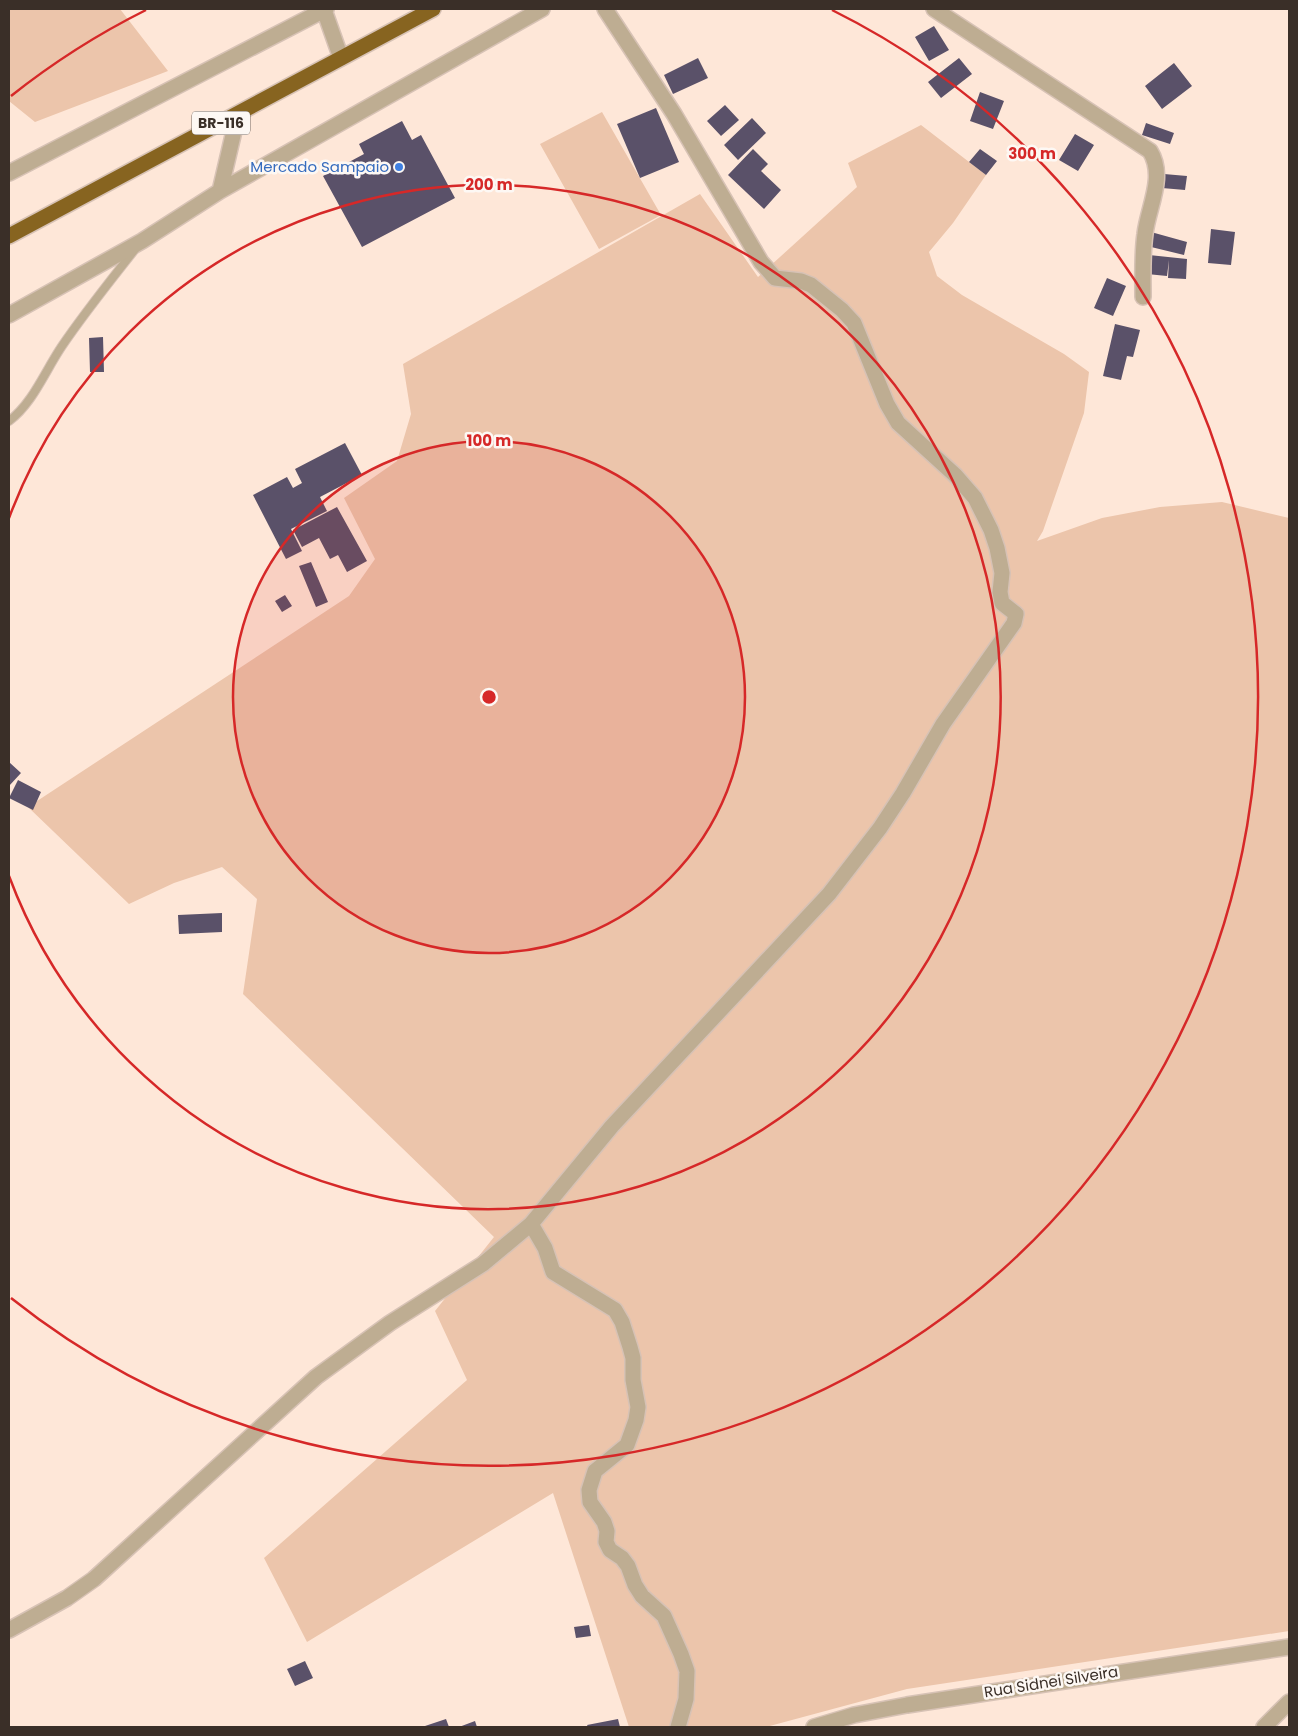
<svg xmlns="http://www.w3.org/2000/svg" width="1298" height="1736" font-family="Poppins,sans-serif">
<style>
.green{fill:#ecc5ab}
.building{fill:#5a5169}
.lines{fill:none;stroke-linecap:round;stroke-linejoin:round}
.lane-casing{stroke:#d7c2b5;stroke-width:10}
.street-casing{stroke:#d7c2b5;stroke-width:18}
.highway-casing{stroke:#d7c2b5;stroke-width:18}
.lane{stroke:#bead92;stroke-width:8}
.street{stroke:#bead92;stroke-width:15}
.highway{stroke:#876420;stroke-width:15}
.ring{fill:none;stroke:#d62828;stroke-width:2.5}
.shop-dot{fill:#3f7fe0;stroke:#fdf8f4;stroke-width:2}
.labels{text-anchor:middle;stroke-width:5;stroke-linejoin:round;paint-order:stroke}
.shield{fill:#fdf8f4;stroke:#746b65;stroke-width:1}
.shield-label{font-size:14px;font-weight:bold;fill:#3a2f28}
.shop-label{font-size:15px;fill:#366cbe;stroke:#fdf8f4;text-anchor:end}
.street-label{font-size:15px;fill:#3a2f28;stroke:#fdf8f4}
.centre{fill:#d62828;stroke:#fdf8f4;stroke-width:2.5}
.ring-label{font-size:15px;text-anchor:middle;font-weight:bold;fill:#d62828;stroke:#fdf8f4;stroke-width:5;stroke-linejoin:round;paint-order:stroke}
</style>
<rect width="100%" height="100%" fill="#fee7d8"/>
<path class="green" d="M9,9H120L168,71L35,122L9,101Z
M602,112L661,215L599,249L540,144Z
M921,125L986,175L953,223L929,252L937,276L962,295L1064,354L1089,372L1084,413L1043,531L1037,541L1102,518L1160,507L1222,502L1289,518V1631L907,1689L766,1727H629L553,1493L307,1642L264,1558L467,1380L435,1311L494,1237L243,994L257,899L222,867L174,883L129,904L28,807L349,596L375,559L344,498L397,461L411,414L403,364L700,194L758,277L857,187L848,163Z"/>
<path class="building" d="M934,26L949,50L929,61L915,37Z
M698,58L708,78L673,94L664,75Z
M959,58L972,74L941,98L928,82Z
M1174,63L1192,86L1162,109L1145,86Z
M980,92L1004,101L993,129L970,121Z
M725,105L739,120L721,136L707,121Z
M656,108L679,162L640,178L617,124Z
M752,118L766,133L738,160L724,145Z
M402,121L412,140L421,135L455,198L362,247L323,176L364,154L359,144Z
M1146,123L1174,133L1170,144L1142,135Z
M1075,134L1094,145L1078,171L1059,160Z
M753,149L768,164L761,171L781,190L764,209L728,175Z
M980,149L997,161L986,175L969,162Z
M1164,174L1187,176L1185,190L1162,188Z
M1211,229L1235,232L1231,265L1208,263Z
M1151,232L1187,242L1184,255L1147,246Z
M1149,255L1187,259L1186,279L1168,278L1169,260L1167,276L1147,274Z
M1107,278L1126,286L1113,316L1094,308Z
M1115,324L1140,330L1133,357L1127,356L1121,380L1103,376Z
M103,337L104,372H90L89,338Z
M345,443L362,475L320,497L327,511L291,529L302,551L286,559L253,495L287,477L293,488L302,483L295,469Z
M337,507L367,561L347,572L338,555L330,559L319,538L302,547L293,530Z
M311,562L328,602L316,607L299,566Z
M285,595L292,606L282,612L275,601Z
M9,762L21,773L9,786Z
M18,780L41,792L33,810L9,798Z
M222,913V932L179,934L178,915Z
M589,1625L591,1636L576,1638L574,1627Z
M305,1661L313,1678L295,1686L287,1669Z
M446,1719L449,1727H422Z
M618,1719L620,1727H588L587,1725Z
M475,1721L477,1727H459Z"/>
<g class="lines">
<defs>
<path id="lane" d="M9,421C33,403 45,371 62,346C85,312 111,280 136,248"/>
<path id="street" d="M934,9L1150,151C1166,177 1148,207 1145,234C1142,255 1143,276 1143,297
M324,10L341,58
M9,173L326,9
M220,191L542,9
M9,315L142,241L220,191L238,114
M531,1224L545,1248L553,1272L615,1310L622,1322L630,1347L633,1358V1380L638,1407L636,1420L627,1445L595,1471L589,1490L590,1502L604,1522L607,1531L606,1542L610,1550L622,1558L628,1566L635,1585L642,1596L664,1616L681,1654L687,1671L686,1699L678,1727
M9,1630L67,1598L94,1579L316,1377L390,1323L483,1264L531,1224L612,1126L829,894L880,828L903,793L943,724L1014,623L1016,614L1002,603L1000,592L1002,573L997,548L991,530L975,498L955,475L898,423L887,404L854,323L842,310L811,285L801,281L775,278L761,262L674,114L605,9
M814,1727L854,1715L907,1705L1289,1647
M1264,1727L1289,1702"/>
<path id="highway" d="M9,236L433,9"/>
</defs>
<use href="#lane" class="lane-casing"/>
<use href="#street" class="street-casing"/>
<use href="#highway" class="highway-casing"/>
<use href="#lane" class="lane"/>
<use href="#street" class="street"/>
<use href="#highway" class="highway"/>
</g>
<circle cx="489" cy="697" r="256" fill="#d62828" fill-opacity=".12"/>
<g class="ring">
<circle cx="489" cy="697" r="256"/>
<path d="M9 518A512 512 0 1 1 9 876"/>
<path d="M11 96A768 768 0 0 1 146 10M832 10A768 768 0 1 1 11 1298"/>
</g>
<circle class="shop-dot" cx="399" cy="167" r="5"/>
<g class="labels">
<rect class="shield" x="192" y="111.5" width="58" height="23" rx="4"/>
<g class="shield-label">
<text x="221" y="128">BR-116</text>
</g>
<g class="shop-label">
<text x="389" y="172">Mercado Sampaio</text>
</g>
<g class="street-label">
<text transform="translate(1051 1682) rotate(-9)" y="5">Rua Sidnei Silveira</text>
</g>
</g>
<circle cx="489" cy="697" r="8" class="centre"/>
<g class="ring-label">
<text x="1032" y="159">300 m</text>
<text x="489" y="190">200 m</text>
<text x="489" y="446">100 m</text>
</g>
<rect width="1298" height="1736" fill="none" stroke="#3a2f28" stroke-width="20"/>
</svg>
